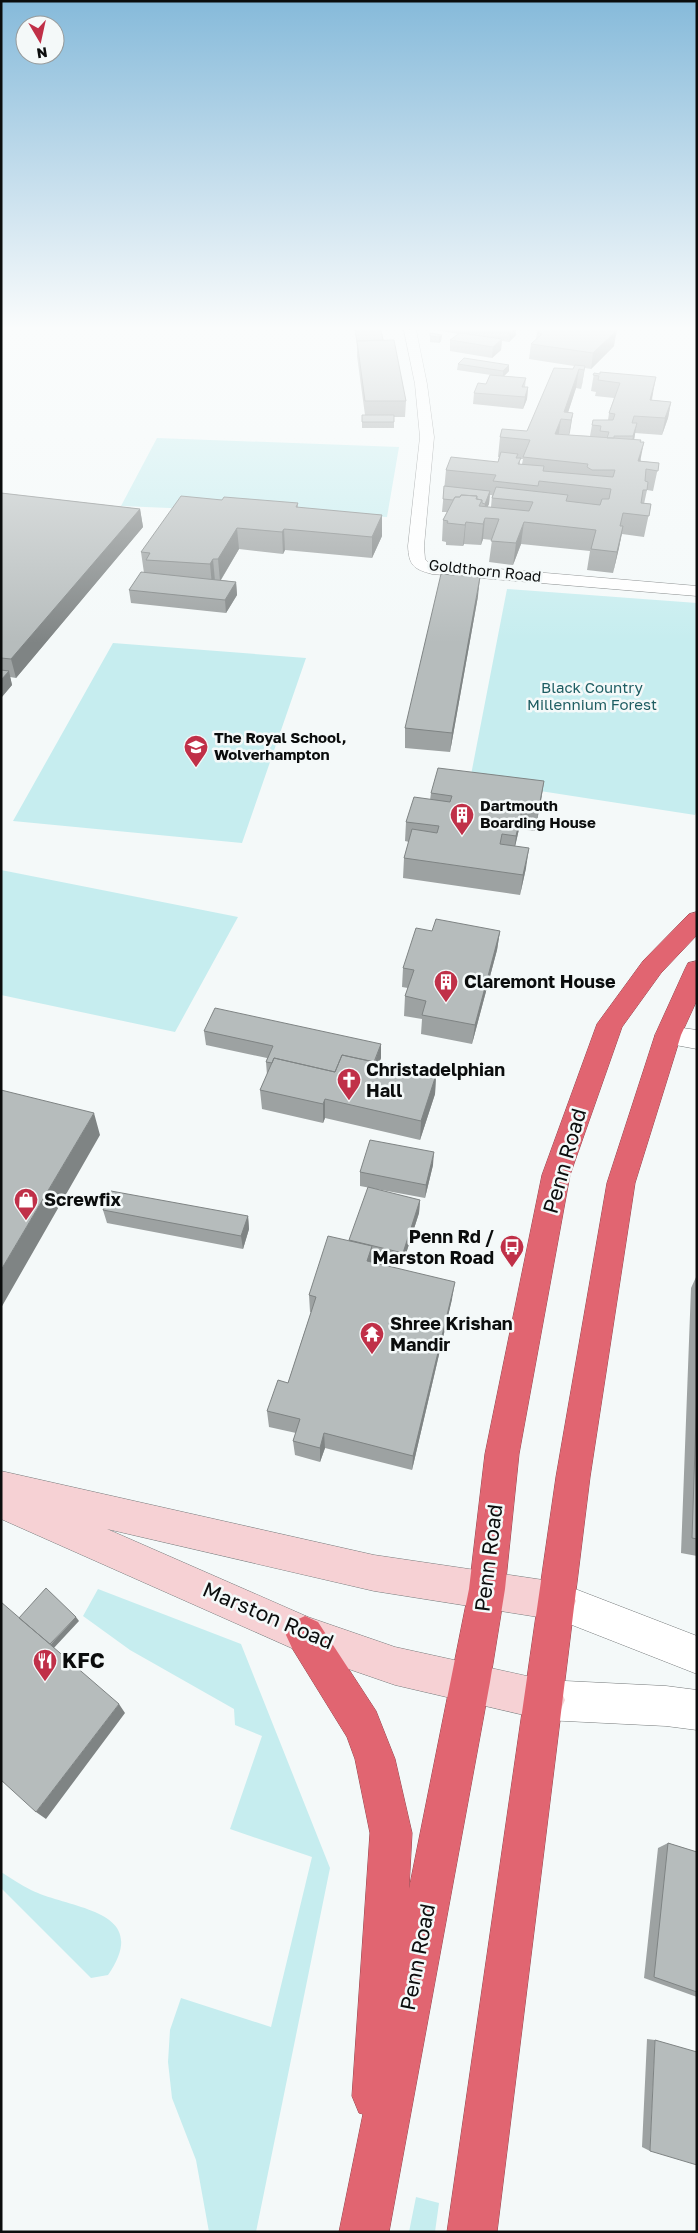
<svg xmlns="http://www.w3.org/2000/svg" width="698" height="2233" font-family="'Golos Text',sans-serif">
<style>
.green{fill:#c6edef}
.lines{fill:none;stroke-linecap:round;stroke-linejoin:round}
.street-casing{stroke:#777b7c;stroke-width:1}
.secondary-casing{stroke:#777b7c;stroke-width:1}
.highway-casing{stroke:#96464e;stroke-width:1}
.street{fill:#fff;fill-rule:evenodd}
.secondary{fill:#f6d1d4;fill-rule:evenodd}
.highway{fill:#e16571;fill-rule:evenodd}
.wall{fill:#9da2a2;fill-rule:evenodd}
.shaded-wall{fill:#7f8484}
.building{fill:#b6bcbc;stroke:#7f8484}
.labels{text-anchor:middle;stroke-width:5;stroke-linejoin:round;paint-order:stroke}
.far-street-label{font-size:15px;fill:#0b0d0d;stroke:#f4f9f9}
.far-park-label{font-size:15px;fill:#1e5d62;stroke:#f4f9f9}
.far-poi-label{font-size:15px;font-weight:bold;fill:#0b0d0d;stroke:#f4f9f9;text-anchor:start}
.poi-label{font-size:18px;font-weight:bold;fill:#0b0d0d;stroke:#f4f9f9;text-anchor:start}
.near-street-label{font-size:21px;fill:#0b0d0d;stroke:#f4f9f9}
.near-poi-label{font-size:21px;font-weight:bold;fill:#0b0d0d;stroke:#f4f9f9;text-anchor:start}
</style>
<rect width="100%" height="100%" fill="#f4f9f9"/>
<path class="green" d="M157,438L399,447L387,517L121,506Z
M507,589L697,603V810L695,815L470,780Z
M113,643L306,658L242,843L13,821Z
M1,870L238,917L175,1032L1,995Z
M98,1589L241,1644L330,1868L256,2232H209L196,2160L172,2098L168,2062L170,2030L181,1998L271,2027L312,1857L230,1829L262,1736L235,1725L234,1709L130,1650L83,1616Z
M1,1872C11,1878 21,1885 31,1890C72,1910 153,1909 108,1975L91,1978L1,1888Z
M416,2197L439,2203L435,2232H409Z"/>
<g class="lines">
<defs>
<path id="street" d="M404,330H416L427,384L434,437L424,546L425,559L429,563L697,586V596L432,574C413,569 409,565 408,546L420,437L415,384Z
M668,1026L697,1030V1049L659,1042L655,1035L659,1028Z
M557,1582L697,1636V1674L544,1614L538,1601L544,1588Z
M545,1680L666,1686L697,1690V1730L666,1726L545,1720L531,1714L525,1700L531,1686Z"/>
<path id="secondary" d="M1,1471L374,1555L557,1582L570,1588L576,1601L570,1614L557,1620L374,1591L107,1529L308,1617L395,1647L545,1680L559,1686L565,1700L559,1714L545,1720L395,1685L305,1654L1,1519Z"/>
<path id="highway" d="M697,912V935L661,973L622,1027L570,1175L519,1454L505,1589L490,1682L389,2232H339L363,2114L359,2113L352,2096L370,1833L355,1759L347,1737L292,1648L286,1635L292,1622L305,1616L318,1622L376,1711L395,1759L412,1833L409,1889L469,1589L485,1454L542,1175L597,1024L643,961L689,914Z
M697,961V1000L681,1035L635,1183L590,1477L497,2232H447L556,1477L607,1183L655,1035L685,969L688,963Z"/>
</defs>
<use href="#street" class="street-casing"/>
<use href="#secondary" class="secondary-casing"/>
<use href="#highway" class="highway-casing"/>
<use href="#street" class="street"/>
<use href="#secondary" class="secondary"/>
<use href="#highway" class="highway"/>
</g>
<path class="wall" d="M381,330L383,340L406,401L405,417H394V428H362V415H365L357,356V347L355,331H352Z
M436,330H516V335L509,342L502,341L501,350L492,358L450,351V340L458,334Z
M430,333L442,335L441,341L439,343L430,342Z
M537,333L614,346L591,369L585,368L581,389L576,388L568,412L573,413L569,435L590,436L592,425L608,420L609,413L614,398L595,396L596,392L591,391L594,373L653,393L652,400L671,402L668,418L662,435L635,433L634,440L641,461L659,463L653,491L647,490L644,504H651L644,537L622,534L613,573L587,570L590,551L521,544L513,565L489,562L492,540L483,539L481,545L464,544L463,546L446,545V542L442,541L443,520L447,512H442L446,470L498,462L499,457H498L500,437L527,431L573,369L574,366L529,359L531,344L536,339ZM520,459H523L522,464H520ZM490,495H492L491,507H487L489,504Z
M458,364L509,365V371L504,376L526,378L525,387H528L527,399L523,409L473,404L474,393L486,384L491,375L457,370Z
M1,493L140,509L143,527L16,678L10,677L12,685L1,698Z
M222,500L298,503V508L382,515V536L372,558L285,550L283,554L239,549L221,580L236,582L237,595L226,613L131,603L129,590L144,573L141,552Z
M478,596L450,752L405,748V728Z
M544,781L535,831L519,829L515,846L526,868L520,895L403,878L404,858L409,842L405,841L406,822L430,800L431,793Z
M432,931H500L497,950L472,1044L421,1034L422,1019L404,1016L405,996L408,988L402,987L403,968Z
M204,1031L381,1044V1058L379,1063L436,1075L435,1094L420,1140L325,1118L323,1123L262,1109L260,1090L267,1075L266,1062L267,1058L206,1045Z
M433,1165L425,1198L360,1186V1172Z
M420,1200L419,1213L402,1266L372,1258V1262L452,1299L412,1470L325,1448L320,1462L295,1455L293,1441L296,1433L269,1427L267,1411L288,1383L311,1312H310L309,1295L349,1241V1240Z
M103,1210L248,1216L249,1229L243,1249L107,1223Z
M697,1275V1556L681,1553L691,1288Z
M668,1843L697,1852V1997L644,1978L658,1848Z
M647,2039L655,2040L650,2151L642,2147Z"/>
<path class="shaded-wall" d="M516,330V335L509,342L510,331Z
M617,330L614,346L591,369L593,353Z
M442,335L441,341L439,343V337Z
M502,339L501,350L492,358L493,347Z
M509,365V371L503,377V371Z
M585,366L582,385L581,389L584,370Z
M579,369L576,388L566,419L564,412Z
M656,377L653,393L647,416L650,400Z
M528,387L527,399L523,409L525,397Z
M671,402L668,418L662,435L665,418Z
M573,413L570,432L568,439L571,420Z
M561,419L558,439L555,434Z
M637,423L634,440L630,453L633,436Z
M644,442L640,462L638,461Z
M490,491L489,504L483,517L485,504Z
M140,509L143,527L16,678L11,659Z
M382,515V536L372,558V537Z
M485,518L483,539L481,545L483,524Z
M466,522L464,544L463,546L465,525Z
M524,522L521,544L513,565L516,543Z
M623,526L619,548L613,573L617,552Z
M237,528L239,549L220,581L218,559Z
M284,529L285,550L283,554L282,532Z
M213,559L215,581L212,586L210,564Z
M480,577L478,596L450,752L452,733Z
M236,582L237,595L226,613L225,600Z
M9,671L12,685L1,698V680Z
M544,781L541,801L535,831L538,812Z
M522,810L519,829L513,856L516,836Z
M529,848L526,868L520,895L523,875Z
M500,931L497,950L472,1044L475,1025Z
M381,1044V1058L372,1080L373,1067Z
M436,1075L435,1094L420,1140L421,1121Z
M325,1099V1118L323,1123V1104Z
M94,1113L100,1135L1,1308V1270Z
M434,1152L433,1165L425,1198L426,1185Z
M420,1200L419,1213L402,1266L403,1253Z
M248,1216L249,1229L243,1249L241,1236Z
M372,1246V1264L367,1261Z
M455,1282L452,1299L412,1470L413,1456Z
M324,1433L325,1448L320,1462V1448Z
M76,1617L79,1621L52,1650L49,1646Z
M119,1704L125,1713L46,1819L36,1812Z"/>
<path class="building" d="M355,330H381L383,340L357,341Z
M539,330H617L593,353L531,344L542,334L537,333Z
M430,333L442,335L439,337L430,336Z
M460,333L502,339L493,347L450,340Z
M394,340L406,401H365L357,341Z
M464,358L509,365L503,371L458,364Z
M575,365L585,366L584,370L579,369L564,412L573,413L571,420L561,419L555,434L641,440L640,442H644L638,461L659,463L658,471L646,469L645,481L648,482L647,490H643L641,503L651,504L649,516L623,513L620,526H623L617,552L591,549L596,530L524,522L516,543L491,541L499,519L485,518L483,524L466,522L465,525L447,523L448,521L443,520L455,497H460L461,495L477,496L476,499L482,500L479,506L529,511L533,502L492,498L496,487L568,495L566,501L600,505L602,499H609L611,489L539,481L538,486L493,481L496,475L446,470L451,457L498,462L501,452L518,454L516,458H521L518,464L544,466L543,471L613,477L615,470H592L587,467L588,464L523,457L530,440L500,437L502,429L527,431L554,368L573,369Z
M600,372L656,377L650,400L671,402L665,418L634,416L632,423H637L633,436H614V438H607L609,432L600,431L601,426L592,425L593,420H613L615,414L609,413L620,383L598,380L599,376L593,375L594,373L600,374Z
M490,375L526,378L522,387H528L525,397L474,393L478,383L486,384Z
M362,415H394V422H362Z
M444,486L490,491L485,504L482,503V500L477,499V496L461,495L460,497H455L453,500L443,499Z
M1,493L140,509L11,659L1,658Z
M181,496L222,500L224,497L298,503L296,507L382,515L372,537L284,529L282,532L237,528L218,559H213L210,564L146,560L150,553L141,552Z
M141,572L236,582L225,600L129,590Z
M441,574L480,577L452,733L405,728Z
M1,670L9,671L1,680Z
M438,768L544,781L538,812L522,810L516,836L502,834L500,844L529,848L523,875L404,858L412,829L437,833L439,826L406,822L414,797L450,802L452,796L431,793Z
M436,919L500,931L475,1025L422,1015L426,1001L405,996L414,970L403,968L416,928L432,931Z
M215,1008L381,1044L374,1062L342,1055L335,1072L274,1058L272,1063L266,1062L273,1046L204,1031Z
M342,1055L436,1075L421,1121L325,1099L323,1104L260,1090L274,1058L335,1072Z
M1,1090L94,1113L1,1270Z
M370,1140L434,1152L426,1185L360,1172Z
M368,1187L420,1200L403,1253L349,1240Z
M111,1191L248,1216L241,1236L103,1210Z
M328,1236L372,1246L367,1261L455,1282L413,1456L324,1433L320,1448L293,1441L300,1419L267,1411L278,1380L288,1383L316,1297L309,1295Z
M697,1389V1539L692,1538Z
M46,1588L76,1617L50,1644L19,1618Z
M1,1602L119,1704L36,1812L1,1780Z
M668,1843L697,1852V1992L654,1977Z
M655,2040L697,2052V2165L650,2151Z"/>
<linearGradient id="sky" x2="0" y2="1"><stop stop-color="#86bada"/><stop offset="0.51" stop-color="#fafcfc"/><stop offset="1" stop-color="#fafcfc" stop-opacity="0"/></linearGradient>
<rect width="698" height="643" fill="url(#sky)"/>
<defs>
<symbol id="school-pin" viewBox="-11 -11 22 30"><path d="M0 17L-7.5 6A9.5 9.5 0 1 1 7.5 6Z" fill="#c03048" stroke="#f4f9f9"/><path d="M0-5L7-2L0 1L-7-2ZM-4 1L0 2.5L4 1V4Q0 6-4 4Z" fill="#fff"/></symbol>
<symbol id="building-pin" viewBox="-11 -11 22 30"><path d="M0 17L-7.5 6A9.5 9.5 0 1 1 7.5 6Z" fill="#c03048" stroke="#f4f9f9"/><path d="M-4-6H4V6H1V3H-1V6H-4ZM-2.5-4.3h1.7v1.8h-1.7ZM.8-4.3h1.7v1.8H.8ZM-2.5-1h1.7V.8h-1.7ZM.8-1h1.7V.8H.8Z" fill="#fff"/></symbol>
<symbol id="church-pin" viewBox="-11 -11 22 30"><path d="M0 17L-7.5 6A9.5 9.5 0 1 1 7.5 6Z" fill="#c03048" stroke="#f4f9f9"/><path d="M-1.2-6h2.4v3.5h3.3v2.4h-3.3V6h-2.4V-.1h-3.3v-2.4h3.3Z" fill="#fff"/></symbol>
<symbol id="shop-pin" viewBox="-11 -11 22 30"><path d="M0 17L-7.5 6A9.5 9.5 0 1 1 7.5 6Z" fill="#c03048" stroke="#f4f9f9"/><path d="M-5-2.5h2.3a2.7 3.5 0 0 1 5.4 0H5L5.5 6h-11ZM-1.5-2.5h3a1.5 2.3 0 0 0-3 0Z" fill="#fff"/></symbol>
<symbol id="bus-pin" viewBox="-11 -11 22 30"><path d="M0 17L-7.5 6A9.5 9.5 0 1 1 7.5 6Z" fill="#c03048" stroke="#f4f9f9"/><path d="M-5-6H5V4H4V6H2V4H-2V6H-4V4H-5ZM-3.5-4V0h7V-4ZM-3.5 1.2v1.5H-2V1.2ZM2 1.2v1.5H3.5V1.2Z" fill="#fff"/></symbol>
<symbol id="temple-pin" viewBox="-11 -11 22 30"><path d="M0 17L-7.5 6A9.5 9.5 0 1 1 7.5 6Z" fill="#c03048" stroke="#f4f9f9"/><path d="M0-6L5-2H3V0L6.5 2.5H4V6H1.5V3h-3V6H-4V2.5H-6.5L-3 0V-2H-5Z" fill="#fff"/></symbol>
<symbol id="restaurant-pin" viewBox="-11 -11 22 30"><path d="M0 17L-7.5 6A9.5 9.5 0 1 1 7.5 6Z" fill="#c03048" stroke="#f4f9f9"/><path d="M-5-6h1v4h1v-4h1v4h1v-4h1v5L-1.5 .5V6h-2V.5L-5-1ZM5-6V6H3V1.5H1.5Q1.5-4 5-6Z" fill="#fff"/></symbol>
</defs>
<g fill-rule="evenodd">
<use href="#school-pin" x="182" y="733" width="28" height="38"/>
<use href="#building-pin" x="448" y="801" width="28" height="38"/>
<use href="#building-pin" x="432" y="968" width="28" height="38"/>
<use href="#church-pin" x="335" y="1066" width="28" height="38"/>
<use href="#shop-pin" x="12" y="1186" width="28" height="38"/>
<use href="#bus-pin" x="498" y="1233" width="28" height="38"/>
<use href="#temple-pin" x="358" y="1320" width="28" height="38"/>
<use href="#restaurant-pin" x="31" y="1647" width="28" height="38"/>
</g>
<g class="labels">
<g class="far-street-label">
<text transform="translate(485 571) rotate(6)" y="5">Goldthorn Road</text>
</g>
<g class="far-park-label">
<text x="592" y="693">Black Country<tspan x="592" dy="17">Millennium Forest</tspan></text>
</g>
<g class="far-poi-label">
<text x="214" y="743">The Royal School,<tspan x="214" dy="17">Wolverhampton</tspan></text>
<text x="480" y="811">Dartmouth<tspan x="480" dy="17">Boarding House</tspan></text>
</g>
<g class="poi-label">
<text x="464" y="988">Claremont House</text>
<text x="366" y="1076">Christadelphian<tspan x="366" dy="21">Hall</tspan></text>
<text x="44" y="1206">Screwfix</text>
<text x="494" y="1243" text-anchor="end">Penn Rd /<tspan x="494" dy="21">Marston Road</tspan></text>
<text x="390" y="1330">Shree Krishan<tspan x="390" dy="21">Mandir</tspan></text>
</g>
<g class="near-street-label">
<text transform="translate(565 1161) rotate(-74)" y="7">Penn Road</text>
<text transform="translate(489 1558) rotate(-83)" y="7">Penn Road</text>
<text transform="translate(268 1616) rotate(23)" y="7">Marston Road</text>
<text transform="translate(418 1957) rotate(-79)" y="7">Penn Road</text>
</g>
<g class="near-poi-label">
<text x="62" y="1668">KFC</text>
</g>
</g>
<rect width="698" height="2233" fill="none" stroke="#0b0d0d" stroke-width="5"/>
<g transform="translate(40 40) rotate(171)"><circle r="24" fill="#f4f9f9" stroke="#979b9b"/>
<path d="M0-4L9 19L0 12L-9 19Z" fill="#c03048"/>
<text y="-8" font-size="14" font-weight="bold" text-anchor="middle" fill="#0b0d0d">N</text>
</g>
</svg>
